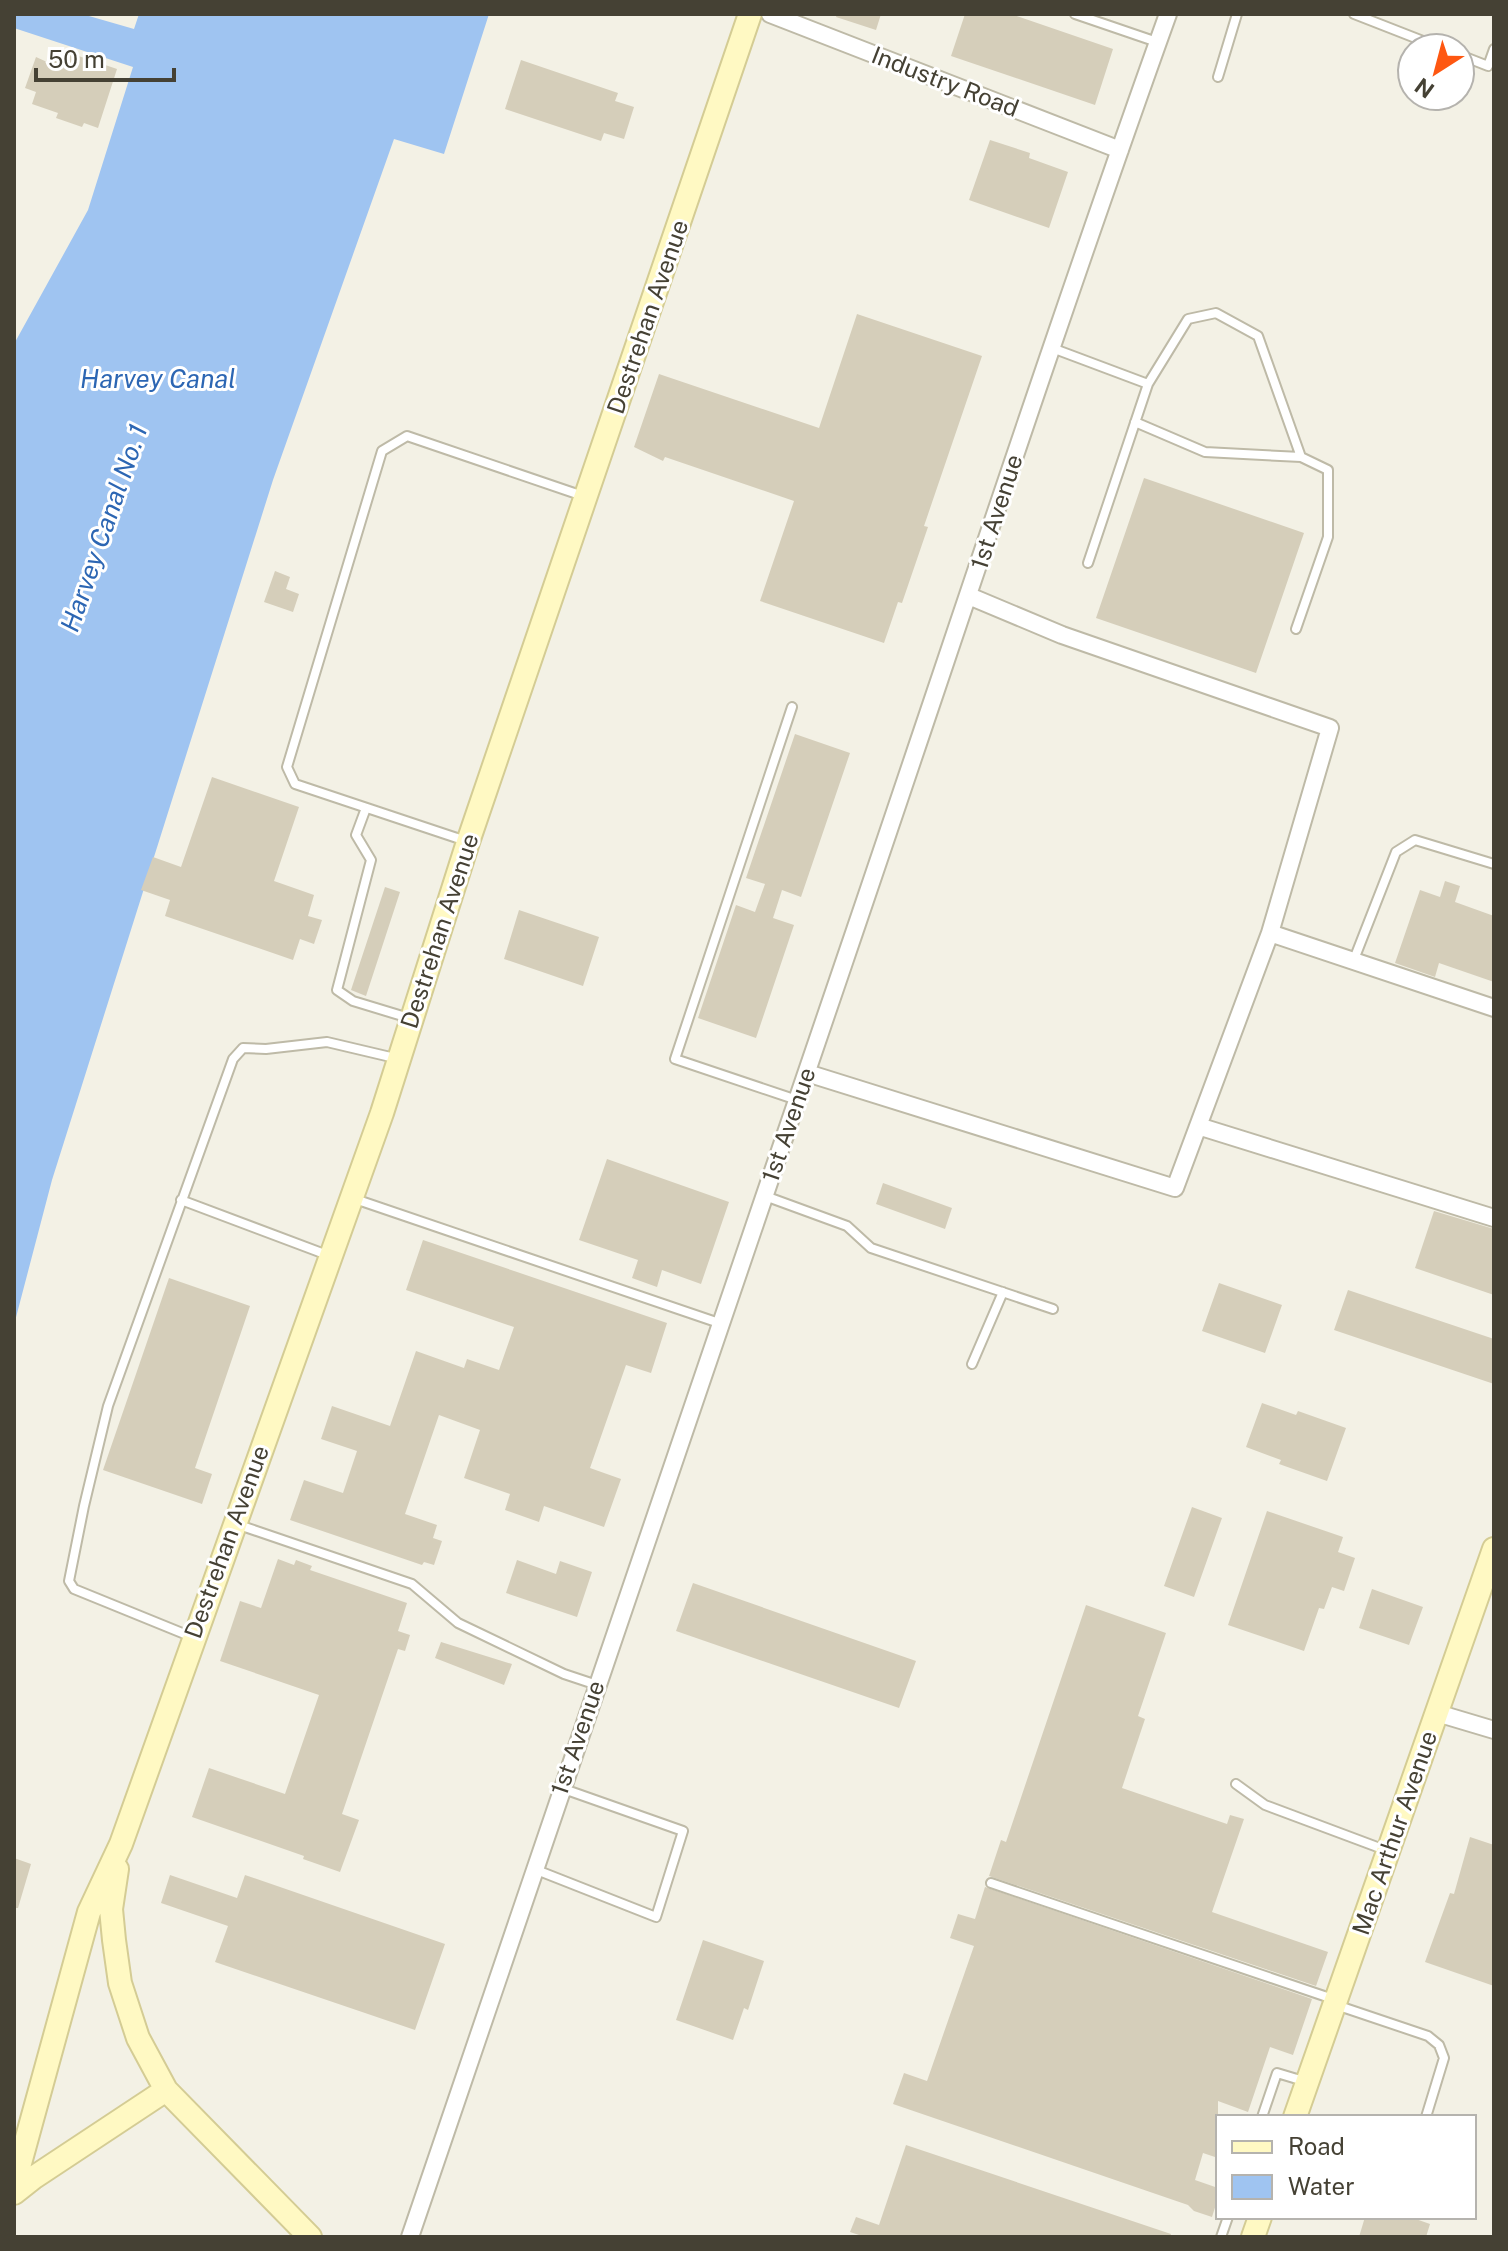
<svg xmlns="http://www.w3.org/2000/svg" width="1508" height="2251" font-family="'Public Sans',sans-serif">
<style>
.water{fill:#9fc4f1}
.building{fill:#d5ceba}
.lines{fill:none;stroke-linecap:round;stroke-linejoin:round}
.lane-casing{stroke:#bebaa7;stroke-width:12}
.street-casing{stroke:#bebaa7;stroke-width:20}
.secondary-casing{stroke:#d4cc94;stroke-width:26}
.lane{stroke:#fff;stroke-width:8}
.street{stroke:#fff;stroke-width:16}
.secondary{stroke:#fff9c3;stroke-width:22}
.labels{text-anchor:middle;stroke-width:6;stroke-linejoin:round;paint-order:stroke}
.street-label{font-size:24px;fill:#454134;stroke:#fff}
.water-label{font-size:26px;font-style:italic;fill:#2c66b3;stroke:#fff}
</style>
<rect width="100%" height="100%" fill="#f3f1e5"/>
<path class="water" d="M14,14H82L134,29L139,14H489L444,154L394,139L273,480L52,1180L14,1325V344L88,210L133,67L14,28Z"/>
<path class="building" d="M837,14H881L876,30L836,17Z
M965,14H1011L1113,49L1095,105L951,56Z
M52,47L117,69L98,128L84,123L82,127L56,118L58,113L32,104L36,92L25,88L36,57L47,62Z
M521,60L618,93L615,101L634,107L624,139L604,133L601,141L505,109Z
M990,140L1030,153L1029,158L1068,172L1049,228L969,200Z
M857,314L982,356L924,526L928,527L902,603L898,602L884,643L760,601L794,501L665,457L663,461L634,447L659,374L819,428Z
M1144,478L1304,533L1256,673L1096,618Z
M275,571L290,577L286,589L299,594L293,612L264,602Z
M795,734L850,753L801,897L782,890L773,918L794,925L756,1038L698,1018L736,905L755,912L765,884L746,878Z
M212,777L299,807L274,881L314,895L308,916L322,920L314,944L300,939L293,960L165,916L170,900L141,890L153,857L181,867Z
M1445,881L1460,886L1455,902L1494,916V982L1439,963L1435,977L1395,963L1420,890L1440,897Z
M385,887L400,892L366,996L351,990Z
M519,910L599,937L583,986L504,959Z
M607,1159L729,1202L701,1284L662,1270L657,1287L632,1278L638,1260L579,1240Z
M883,1183L952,1208L945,1229L876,1204Z
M1434,1211L1494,1229V1295L1415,1268Z
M423,1240L667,1323L651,1373L626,1365L590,1468L621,1479L604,1527L544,1506L539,1522L505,1510L510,1494L464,1478L480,1430L439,1415L405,1514L437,1525L433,1538L442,1541L434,1565L424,1562L422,1565L290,1520L304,1480L343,1493L357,1451L321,1439L332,1406L390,1426L416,1351L464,1368L467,1359L499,1370L514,1327L406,1290Z
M169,1278L250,1306L195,1468L212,1474L202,1504L103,1470Z
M1219,1283L1282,1305L1265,1353L1202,1331Z
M1348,1290L1494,1339V1384L1334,1330Z
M1262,1403L1296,1415L1298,1411L1346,1428L1327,1481L1279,1464L1281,1460L1246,1447Z
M1192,1507L1222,1518L1194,1597L1164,1586Z
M1267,1511L1343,1537L1338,1552L1355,1558L1344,1591L1332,1587L1324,1609L1319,1608L1304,1651L1228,1625Z
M278,1559L294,1565L296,1560L312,1566L310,1570L407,1603L398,1631L410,1635L405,1651L398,1649L342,1814L359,1820L340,1872L303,1859L304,1856L192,1817L209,1768L285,1794L319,1695L220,1661L240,1601L261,1608Z
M517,1560L556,1574L560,1561L592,1572L577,1617L506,1593Z
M693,1583L916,1661L899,1708L676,1631Z
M1372,1589L1423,1607L1409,1645L1359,1628Z
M1086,1605L1166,1633L1138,1716L1145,1719L1122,1788L1227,1824L1230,1815L1244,1819L1212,1912L1328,1952L1316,1986L989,1876L1001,1840L1006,1842Z
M441,1642L512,1664L504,1685L435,1658Z
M1470,1837L1494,1845V1986L1425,1962L1450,1893L1454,1894Z
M14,1858L31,1864L18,1908H14Z
M170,1875L237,1898L245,1875L445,1944L415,2030L215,1962L228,1926L161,1903Z
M985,1887L1312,1999L1293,2055L1270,2047L1248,2112L1218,2101V2158L1203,2153L1195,2180L1218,2188V2198L1212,2217L1194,2211L1188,2205L893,2104L904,2073L927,2081L974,1946L950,1938L958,1914L975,1919Z
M703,1940L764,1961L748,2010L744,2008L733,2040L676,2020Z
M906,2145L1171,2234L1170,2237H865L850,2232L856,2217L879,2225Z
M1365,2217H1410L1430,2224L1426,2237H1359Z"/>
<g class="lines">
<defs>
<path id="lane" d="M1075,14L1157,42
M1354,14L1441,48
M1460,55L1488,66L1494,49
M1218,77L1237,14
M1052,348L1148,384L1088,563
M1148,384L1188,319L1216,313L1258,336L1301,457
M1135,422L1205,452L1301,457L1328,470V537L1296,629
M792,707L675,1059L797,1100
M366,808L356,835L371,860L337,990L353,1001L409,1018
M466,841L295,784L287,767L382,451L407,436L586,497
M1353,962L1396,852L1415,840L1494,864
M765,1196L847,1226L871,1248L1053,1309
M352,1198L722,1324
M181,1200L330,1256
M972,1364L1003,1292
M239,1525L412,1584L458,1623L564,1674L597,1685
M192,1637L74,1589L69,1581L84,1506L108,1406L233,1059L243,1048L266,1049L327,1042L399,1059
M1236,1784L1265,1805L1388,1851
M534,1869L656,1917L683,1831L561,1788
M991,1883L1336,2000
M1336,2005L1428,2036L1439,2045L1444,2058L1426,2117
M1262,2117L1277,2073L1307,2082
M1221,2237L1228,2217"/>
<path id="street" d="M770,14L1120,150
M1270,933L1494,1008
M807,1073L1175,1188L1270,933L1330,728L1062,635L969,596
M1198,1126L1494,1218
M1437,1713L1494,1730
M410,2237C556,1801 707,1366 855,930C959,624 1059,318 1168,14"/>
<path id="secondary" d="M117,1869L111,1909L114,1940L120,1983L138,2038L166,2090L310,2237
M1295,2117L1494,1549
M14,2185L89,1912L121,1844L382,1113L468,842L750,14
M14,2193L33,2178L166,2090
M1253,2237L1260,2217"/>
</defs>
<use href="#lane" class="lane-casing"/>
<use href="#street" class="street-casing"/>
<use href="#secondary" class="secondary-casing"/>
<use href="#lane" class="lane"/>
<use href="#street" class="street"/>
<use href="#secondary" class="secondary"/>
</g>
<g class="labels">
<g class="street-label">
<text transform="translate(945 82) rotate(21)" y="8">Industry Road</text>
<text transform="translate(648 317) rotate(-71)" y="8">Destrehan Avenue</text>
<text transform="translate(997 512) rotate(-72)" y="8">1st Avenue</text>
<text transform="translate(440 931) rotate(-72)" y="8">Destrehan Avenue</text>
<text transform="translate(789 1125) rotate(-71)" y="8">1st Avenue</text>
<text transform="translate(227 1542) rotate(-70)" y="8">Destrehan Avenue</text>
<text transform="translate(578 1738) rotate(-71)" y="8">1st Avenue</text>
<text transform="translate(1395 1833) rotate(-71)" y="8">Mac Arthur Avenue</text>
</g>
<g class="water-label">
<text x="158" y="388">Harvey Canal</text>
<text transform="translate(104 528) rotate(-71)" y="9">Harvey Canal No. 1</text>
</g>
</g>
<rect width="1508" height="2251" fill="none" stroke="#454134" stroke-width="32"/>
<rect x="1216" y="2115" width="260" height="104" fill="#ffffff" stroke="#b5b3ae" stroke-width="2"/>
<rect x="1232" y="2141" width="40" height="12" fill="#fff9c3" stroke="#b5b3ae" stroke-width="2"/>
<text x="1288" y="2155" font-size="24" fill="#454134">Road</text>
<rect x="1232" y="2175" width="40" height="24" fill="#9fc4f1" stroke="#b5b3ae" stroke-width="2"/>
<text x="1288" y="2195" font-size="24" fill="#454134">Water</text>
<g transform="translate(1436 72) rotate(216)"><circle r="38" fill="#ffffff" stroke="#b5b3ae" stroke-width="2"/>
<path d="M0-6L14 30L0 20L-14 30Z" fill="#fe5711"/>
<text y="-12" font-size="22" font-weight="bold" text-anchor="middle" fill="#454134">N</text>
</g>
<path d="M36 68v12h138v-12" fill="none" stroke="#454134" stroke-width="4"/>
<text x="48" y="68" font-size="24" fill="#454134" stroke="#ffffff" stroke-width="6" paint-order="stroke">50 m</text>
</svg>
